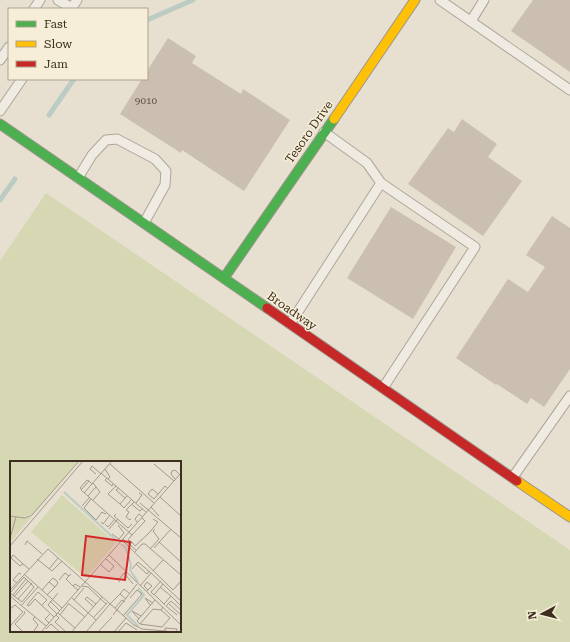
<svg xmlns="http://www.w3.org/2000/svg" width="570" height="642" font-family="'Roboto Serif',serif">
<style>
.green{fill:#d6d7b3;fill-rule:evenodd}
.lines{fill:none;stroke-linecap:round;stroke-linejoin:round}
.stream{stroke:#bcccc2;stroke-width:5}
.building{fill:#cbbfb2}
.lane-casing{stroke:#ada599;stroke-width:11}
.fast-casing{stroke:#9c958a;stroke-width:11}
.slow-casing{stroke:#9c958a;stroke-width:11}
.jam-casing{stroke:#9c958a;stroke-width:11}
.lane{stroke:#efebe3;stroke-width:9}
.fast{stroke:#4caf50;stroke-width:9}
.slow{stroke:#ffc107;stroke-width:9}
.jam{stroke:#c62828;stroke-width:9}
.labels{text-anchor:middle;stroke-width:3;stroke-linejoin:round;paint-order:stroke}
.number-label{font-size:10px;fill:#605244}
.street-label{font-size:12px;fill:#3d2e20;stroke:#f7eed8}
.inset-river{fill:none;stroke:#bcccc2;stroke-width:2}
.inset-road{fill:none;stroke:#a3998a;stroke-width:1}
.view{fill:#d62828;fill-opacity:0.15;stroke:#d62828;stroke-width:2}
.inset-edge{fill:none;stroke:#3d2e20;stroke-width:2}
</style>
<rect width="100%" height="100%" fill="#e7e0d1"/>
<path class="green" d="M46,193L570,550V642H0V261ZM11,462H180V631H11Z"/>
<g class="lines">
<path class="stream" d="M147,20L193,0
M49,115L74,79
M0,200L15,179"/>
</g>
<path class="building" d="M533,0H570V72L511,31Z
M168,38L196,56L192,63L241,94L243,89L290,120L244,191L182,150L181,153L120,114L142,79H147V71Z
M462,119L497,144L488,157L522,181L483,236L408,184L448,128L454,132Z
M391,207L456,247L413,319L347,278Z
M552,216L570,228V369L544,407L531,398L527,404L497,384L496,385L456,358L508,279L528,292L545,267L526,255Z"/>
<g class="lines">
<defs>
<path id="lane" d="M58,0L72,8
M440,0L570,90
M34,9L40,0
M71,9L77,0
M471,21L484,0
M0,60L9,47
M0,111L22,79
M324,132L367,163L381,183
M78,178L92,155L106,140L117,139L155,159L166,171L165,185L144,223
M290,324L381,183L475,247L383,388
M513,477L570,396"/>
<path id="fast" d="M0,124L267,308
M224,278L334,119"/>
<path id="slow" d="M334,119L415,0
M517,481L570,517"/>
<path id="jam" d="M267,308L517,481"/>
</defs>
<use href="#lane" class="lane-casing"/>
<use href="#fast" class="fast-casing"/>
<use href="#slow" class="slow-casing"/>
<use href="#jam" class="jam-casing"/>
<use href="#lane" class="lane"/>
<use href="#fast" class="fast"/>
<use href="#slow" class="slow"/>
<use href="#jam" class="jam"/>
</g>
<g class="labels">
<g class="number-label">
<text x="146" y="104">9010</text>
</g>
<g class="street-label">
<text transform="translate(309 132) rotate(-55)" y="4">Tesoro Drive</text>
<text transform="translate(292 311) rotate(35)" y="4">Broadway</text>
</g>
</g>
<g transform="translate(10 461)">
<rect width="171" height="171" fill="#e7e0d1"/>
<path d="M0,0H68L24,52L14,56L0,54ZM52,34L106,82L76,117L21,71ZM24,53L2,79L0,78V74L4,73L2,69L0,71V56H21Z" fill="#d6d7b3"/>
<path class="inset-river" d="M54,31L107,80M111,83L116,87L121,104L120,109L128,121M128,127L134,134L117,154L128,165"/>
<path class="inset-road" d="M100,3L144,42M144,3L164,20M95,8L100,16L98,18M91,12L136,51M86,13L80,8L82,5L91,13M97,17L95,19L102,25L103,23M165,18L161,13L162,10L165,9L170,14M83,22L90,31L83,39M82,23L79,20L71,29L122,74L118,79L122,81L118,86M106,25L98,33L110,43L117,35M109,27L106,29L115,37M71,28L70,27L77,19L79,20M74,32L102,0M148,33L142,28L138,33L144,38L155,25L157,27M78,35L86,26M150,36L171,55M81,38L74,47L86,59L92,51L95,53L97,51M126,42L132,34L129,32M130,42L171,77M110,43L114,47L121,39M121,43L130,50L132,48M72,45L80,36M141,46L149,55M106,53L104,55L118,67L122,63M0,55L15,57L22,54L69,0M121,58L120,59L116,56L119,51L116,49L124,41M91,61L93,63L100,54M127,61L125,58L129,53L133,56M95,63L98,66L105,58M99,68L108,58M2,71L1,74L6,56M102,73L109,78L114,72L108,64M122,74L135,60L132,57M113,78L126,89M112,79L163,129L171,120M122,81L125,85L139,72L148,61L143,58M149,81L171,101M15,84L17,80L32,93M0,85L73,0M144,87L161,68M140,88L149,78L143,70L145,68M125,91L132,83H135L171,114M99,94L171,164M27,98L42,110L52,100M13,103L10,105L1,97L3,94L19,108M90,103L99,111L104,105L96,98M126,103L137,113L139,110M39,108L48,97M122,108L128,101L141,112L130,125M143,110L153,99M114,112L123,123M141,112L171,140M14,113L52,147M61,113L56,118L63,125M49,119L55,112L59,115M39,121L43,117L46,119L48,122L45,126M110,121L108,119L117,109M7,122L3,119L9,112L11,113M72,125L78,126L96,143M150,126L161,135L154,143M0,129L38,88L124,164L132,168L166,171M32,129L39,121L45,126L37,134M68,129L63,125L65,123L70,126M136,131L142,125L137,121L134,125L138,129M144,133L155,144M3,134L16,118M144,134L141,131L151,120M144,134L153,123M0,135L36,165M161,135L171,145M4,136L18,120M62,137L86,159M8,138L22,122M116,138L110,133L114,128L119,132M64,139L74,127M40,140L50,150M12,141L0,132L14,116L24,126M12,141L24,126M59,143L75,156M100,143L110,133M159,143L171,154M32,144L37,139L28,131L17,144L19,145L25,138L44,156M140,144L135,137L143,142M11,145L28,126M156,145L161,140L171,149M156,145L167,154M84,146L75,138L77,136L86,143M105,147L112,139L115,141M0,148L5,144L13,151L0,165M151,149L143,148L130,163L152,166L160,157L151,149L153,146M48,152L65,167L62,171M47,153L38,144L48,132M46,154L49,157L45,161L56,171M50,154L59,142M103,154L127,123M113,155L132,133L127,129L120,137M84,156L97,142M129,158L122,150L131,155M39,162L35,158L40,153M130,163L127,160L145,139M65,167L92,136M36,168L41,163L50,171M155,170V167L167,168V171M13,171L5,163L15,152L14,150M23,171L28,164L23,158L25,156M31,171L171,12M76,171L100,143M88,171L102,156M104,171L116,157M108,171L116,162L127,169"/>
<path class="view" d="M76,75L120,81L115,119L72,114Z"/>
<rect width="171" height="171" class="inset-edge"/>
</g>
<rect x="8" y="8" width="140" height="72" fill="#f7eed8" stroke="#ada18e"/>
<rect x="16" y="21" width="20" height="6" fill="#4caf50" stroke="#ada18e"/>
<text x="44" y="28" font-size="12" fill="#3d2e20">Fast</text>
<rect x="16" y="41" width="20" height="6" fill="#ffc107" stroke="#ada18e"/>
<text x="44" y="48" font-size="12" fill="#3d2e20">Slow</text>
<rect x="16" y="61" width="20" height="6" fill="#c62828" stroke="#ada18e"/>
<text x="44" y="68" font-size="12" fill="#3d2e20">Jam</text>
<g transform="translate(542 614) rotate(263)" stroke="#f7eed8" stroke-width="3" paint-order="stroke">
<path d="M0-3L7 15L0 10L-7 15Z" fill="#3d2e20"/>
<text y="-6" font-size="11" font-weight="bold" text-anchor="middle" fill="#3d2e20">N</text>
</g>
</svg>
